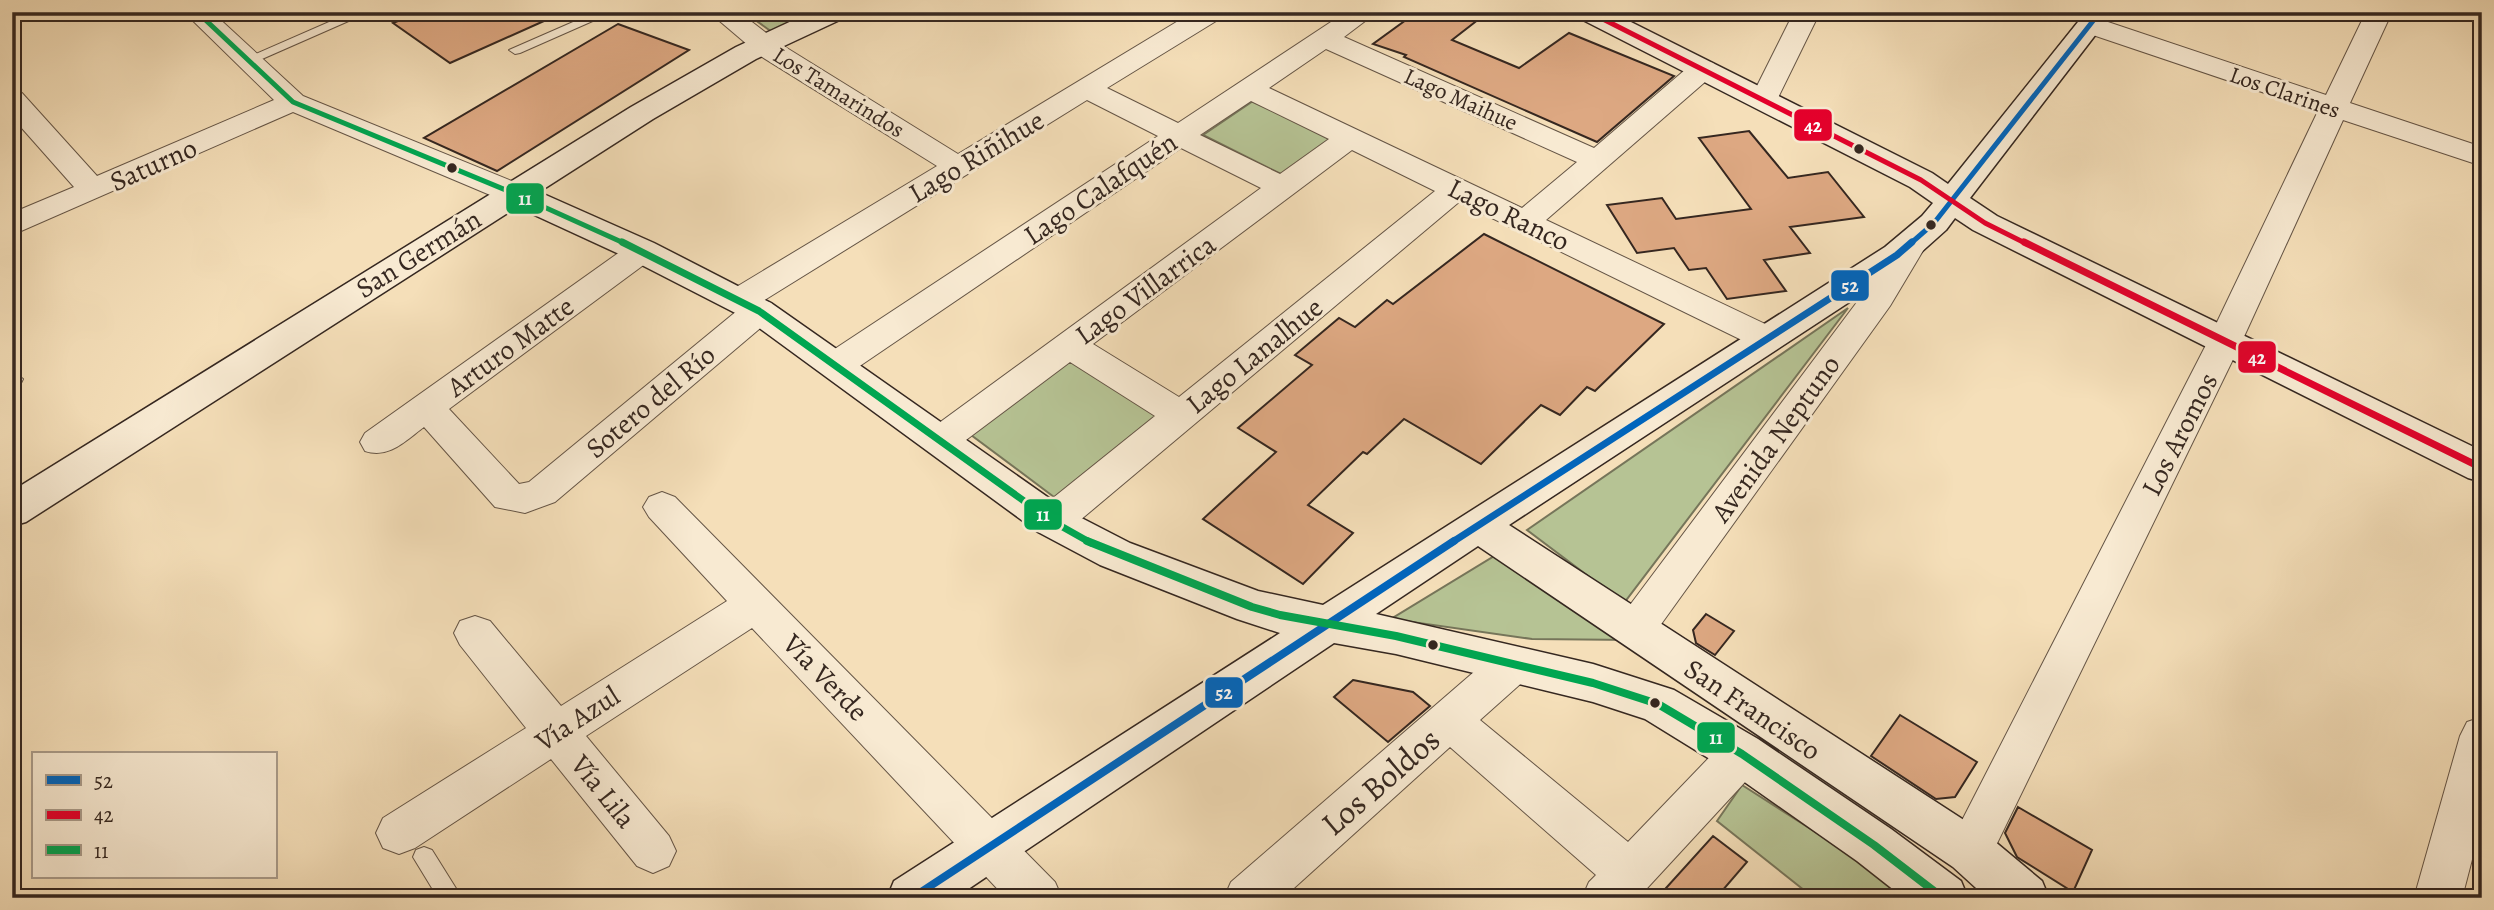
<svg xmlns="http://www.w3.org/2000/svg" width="2494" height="910" font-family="Alegreya,serif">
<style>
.green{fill:#b6c394;stroke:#76755a;stroke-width:2}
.building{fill:#dda882;stroke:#352720;stroke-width:2}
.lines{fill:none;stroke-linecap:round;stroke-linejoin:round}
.lane-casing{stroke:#655546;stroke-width:2}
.street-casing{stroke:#655546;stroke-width:2}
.secondary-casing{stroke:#352720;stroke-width:3}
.lane{fill:#f8ead2;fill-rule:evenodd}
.street{fill:#f8ead2;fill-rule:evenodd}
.secondary{fill:#f8ead2;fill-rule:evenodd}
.bus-1-far2-casing{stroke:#f8ead2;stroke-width:10}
.bus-1-far1-casing{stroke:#f8ead2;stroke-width:12}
.bus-1-casing{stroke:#f8ead2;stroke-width:13}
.bus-2-far1-casing{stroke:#f8ead2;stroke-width:10}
.bus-2-casing{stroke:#f8ead2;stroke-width:12}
.bus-3-far2-casing{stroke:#f8ead2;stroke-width:10}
.bus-3-far1-casing{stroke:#f8ead2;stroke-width:12}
.bus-3-casing{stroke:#f8ead2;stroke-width:13}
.bus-1-far2{stroke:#0065bd;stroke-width:5}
.bus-1-far1{stroke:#0065bd;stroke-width:7}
.bus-1{stroke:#0065bd;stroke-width:8}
.bus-2-far1{stroke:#e4002b;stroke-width:5}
.bus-2{stroke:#e4002b;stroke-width:7}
.bus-3-far2{stroke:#00a651;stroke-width:5}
.bus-3-far1{stroke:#00a651;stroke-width:7}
.bus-3{stroke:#00a651;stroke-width:8}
.bus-dot{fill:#352720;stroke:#f8ead2;stroke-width:2.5}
.labels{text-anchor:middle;stroke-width:6;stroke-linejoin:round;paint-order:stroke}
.far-street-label{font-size:23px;fill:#352720;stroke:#f8ead2}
.street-label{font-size:28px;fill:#352720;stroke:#f8ead2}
.near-street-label{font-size:33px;fill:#352720;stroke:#f8ead2}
.line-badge{stroke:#f8ead2;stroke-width:2.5}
.badge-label{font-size:19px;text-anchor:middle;font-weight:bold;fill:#fff}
</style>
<rect width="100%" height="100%" fill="#f5dfb9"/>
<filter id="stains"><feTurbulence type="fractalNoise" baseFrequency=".00286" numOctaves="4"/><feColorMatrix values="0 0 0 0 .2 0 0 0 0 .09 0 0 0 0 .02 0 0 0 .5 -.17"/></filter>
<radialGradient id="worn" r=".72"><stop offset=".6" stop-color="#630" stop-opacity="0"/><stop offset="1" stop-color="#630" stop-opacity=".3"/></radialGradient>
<path class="green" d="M744,12H815L772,32Z
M1256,99L1337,138L1285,176L1203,135Z
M1848,308L1624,603L1527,530Z
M1073,356L1169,417L1062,503L967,432Z
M1496,555L1631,640L1532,639L1391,619Z
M1742,785L1903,888L1913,898H1814L1717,821Z"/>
<path class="building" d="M420,12H564L450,63L393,23Z
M1417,12H1488L1452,40L1519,68L1569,33L1674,76L1597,142L1404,57L1406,55L1373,44Z
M618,24L689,50L497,171L424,138Z
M1749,131L1788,178L1828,172L1864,217L1790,227L1810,253L1764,260L1786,291L1727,299L1706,268L1689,270L1674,248L1637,253L1607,205L1662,198L1676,219L1751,209L1699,138Z
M1484,234L1664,324L1595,391L1587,387L1560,415L1541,405L1481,464L1404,419L1367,454L1363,452L1308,505L1353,533L1303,584L1203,519L1276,452L1238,428L1312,365L1295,355L1339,318L1355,327L1387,300L1393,304Z
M1706,614L1734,631L1715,655L1696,643L1693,630Z
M1353,680L1413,692L1430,706L1388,742L1334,697Z
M1900,715L1977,762L1955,797L1936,799L1871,756Z
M2018,807L2092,850L2073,892L2017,857L2005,833Z
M1713,836L1747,862L1716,898H1657Z"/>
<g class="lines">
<defs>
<path id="lane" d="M352,12H369L253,63L248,64L242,60Z
M596,12H613L520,53L515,54L509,50Z
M15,373L23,379L21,383L12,386V374Z
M424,847L432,850L462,898H438L413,857L416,850Z"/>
<path id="street" d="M184,12H212L303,96L524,186L528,193L524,200L513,202L502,200L293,112L12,235V213L74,187L12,117V91L22,93L97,176L274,100Z
M709,12H739L782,45L958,154L1193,12H1225L1221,18L1107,88L1178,123L1346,12H1377L1344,37L1594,148L1693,63L1703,61L1713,63L1717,69L1713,75L1546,220L1780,331L1785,339L1780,347L1768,351L1756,347L1459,202L1066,532L1052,536L1038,532L1033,521L1038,510L1155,416L1070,362L954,449L941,453L928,449L923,440L928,431L1261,188L1181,148L848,374L836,377L824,374L819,365L824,356L1158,136L1087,100L763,301L771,303L776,311L771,319L555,502L525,513L495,507L424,427C405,441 389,459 365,451L360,442L365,433L631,244L642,241L653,244L658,251L653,258L449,409L519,484L529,482L738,310L728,308L724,300L728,292L937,166L762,57ZM1326,49L1577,162L1522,208L1269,88ZM1251,101L1329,139L1280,174L1200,135ZM1352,150L1435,191L1179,397L1093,344Z
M1794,12H1820L1774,106L1764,108L1754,106L1750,100Z
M2366,12H2392L2350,103L2482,147V166L2343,120L2242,341L1986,866L1970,873L1954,866L1947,851L1954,836L2208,341L2318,111L2081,31L2077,25L2081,19L2090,17L2099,19L2326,95Z
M1911,234L1922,237L1927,244L1890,306L1649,641L1635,646L1621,641L1615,629L1621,617L1866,290L1900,237Z
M662,492L675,497L1055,882L1062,898H1006L752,628L586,736L669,836L676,851L669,866L653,873L637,866L551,759L415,848L399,854L383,848L376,833L383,818L526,728L460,645L454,633L460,621L475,616L490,621L561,706L727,601L649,517L643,507L649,497Z
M1512,647L1527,652L1533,665L1527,678L1480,720L1628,842L1726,740L1742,734L1758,740L1764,754L1758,768L1638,898H1582L1589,882L1596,875L1450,747L1283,898H1224L1231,882L1497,652Z
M2482,717V821L2462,898H2414L2460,736L2467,722Z"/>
<path id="secondary" d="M811,12H847L844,18L756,59L653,119L539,192L654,243L771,303L1066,510L1130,543L1258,591L1323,605L1885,247L1922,216L1933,203L1910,187L1579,18L1576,12H1611L1932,173L1948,184L2086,12H2113L1970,198L1997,216L2482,451V482L2468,478L1973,230L1955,218L1946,230L1909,263L1509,525L1987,835L2042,881L2049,898H1987L1953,867L1478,546L1376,614L1593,664L1674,690L1758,739L1891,829L1961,881L1968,898H1904L1857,861L1726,769L1645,719L1593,702L1396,654L1334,643L955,898H887L894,881L1280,633L1237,619L1100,565L1038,532L747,319L630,259L517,207L26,522L12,526V491L631,107L736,47Z"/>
</defs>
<use href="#lane" class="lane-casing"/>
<use href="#street" class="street-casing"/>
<use href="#secondary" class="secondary-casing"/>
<use href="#lane" class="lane"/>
<use href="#street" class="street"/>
<use href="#secondary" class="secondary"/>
<defs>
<path id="bus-1-far2" d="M1910,244L1934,223L2100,12"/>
<path id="bus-1-far1" d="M1451,543L1897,255L1912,242"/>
<path id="bus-1" d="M912,898L1454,541"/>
<path id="bus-2-far1" d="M1589,12L1921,180L1985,223L2027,244"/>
<path id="bus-2" d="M2024,242L2482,468"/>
<path id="bus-3-far2" d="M197,12L293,102L513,193L626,244"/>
<path id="bus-3-far1" d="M622,242L759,311L1052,521L1091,543"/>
<path id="bus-3" d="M1087,541L1252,607L1280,615L1396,636L1593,683L1658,704L1742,754L1874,845L1943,898"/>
</defs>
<use href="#bus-1-far2" class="bus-1-far2-casing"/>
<use href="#bus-1-far1" class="bus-1-far1-casing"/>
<use href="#bus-1" class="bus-1-casing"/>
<use href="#bus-2-far1" class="bus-2-far1-casing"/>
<use href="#bus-2" class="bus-2-casing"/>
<use href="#bus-3-far2" class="bus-3-far2-casing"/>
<use href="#bus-3-far1" class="bus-3-far1-casing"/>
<use href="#bus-3" class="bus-3-casing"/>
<use href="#bus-1-far2" class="bus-1-far2"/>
<use href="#bus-1-far1" class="bus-1-far1"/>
<use href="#bus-1" class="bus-1"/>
<use href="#bus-2-far1" class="bus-2-far1"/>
<use href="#bus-2" class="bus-2"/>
<use href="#bus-3-far2" class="bus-3-far2"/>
<use href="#bus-3-far1" class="bus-3-far1"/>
<use href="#bus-3" class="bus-3"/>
</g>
<g class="bus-dot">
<circle cx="1859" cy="149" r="6"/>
<circle cx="452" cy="168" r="6"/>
<circle cx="1931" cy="225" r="6"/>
<circle cx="1433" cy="645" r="6"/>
<circle cx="1655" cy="703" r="6"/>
</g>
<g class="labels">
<g class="far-street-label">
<text transform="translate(839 92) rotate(32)" y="8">Los Tamarindos</text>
<text transform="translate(2285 92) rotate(19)" y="8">Los Clarines</text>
<text transform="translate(1461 99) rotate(24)" y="8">Lago Maihue</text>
</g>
<g class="street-label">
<text transform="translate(976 156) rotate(-31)" y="10">Lago Riñihue</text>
<text transform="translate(153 164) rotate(-24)" y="10">Saturno</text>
<text transform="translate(1100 188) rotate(-34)" y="10">Lago Calafquén</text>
<text transform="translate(1509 214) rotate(26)" y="10">Lago Ranco</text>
<text transform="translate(418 253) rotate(-32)" y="10">San Germán</text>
<text transform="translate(1145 289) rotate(-36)" y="10">Lago Villarrica</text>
<text transform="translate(510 346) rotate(-36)" y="10">Arturo Matte</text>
<text transform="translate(1254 355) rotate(-39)" y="10">Lago Lanalhue</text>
<text transform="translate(650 401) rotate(-40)" y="10">Sotero del Río</text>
<text transform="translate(2179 434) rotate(-63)" y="10">Los Aromos</text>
<text transform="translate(1775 438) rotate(-54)" y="10">Avenida Neptuno</text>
<text transform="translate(826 677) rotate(46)" y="10">Vía Verde</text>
<text transform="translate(1753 709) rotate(34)" y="10">San Francisco</text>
<text transform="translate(577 718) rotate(-33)" y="10">Vía Azul</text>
<text transform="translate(604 791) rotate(51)" y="10">Vía Lila</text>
</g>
<g class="near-street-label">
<text transform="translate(1380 781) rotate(-41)" y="12">Los Boldos</text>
</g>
</g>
<g class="line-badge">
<rect x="1793" y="108" width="40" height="34" rx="7" fill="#e4002b"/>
<rect x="505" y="182" width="40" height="33" rx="7" fill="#00a651"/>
<rect x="1830" y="269" width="40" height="33" rx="7" fill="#0065bd"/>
<rect x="2237" y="340" width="40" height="34" rx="7" fill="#e4002b"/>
<rect x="1023" y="498" width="40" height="33" rx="7" fill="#00a651"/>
<rect x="1204" y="676" width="40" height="33" rx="7" fill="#0065bd"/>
<rect x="1696" y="721" width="40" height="33" rx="7" fill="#00a651"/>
</g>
<g class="badge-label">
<text x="1813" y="132">42</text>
<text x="525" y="205">11</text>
<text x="1850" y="292">52</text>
<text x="2257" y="364">42</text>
<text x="1043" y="521">11</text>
<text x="1224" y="699">52</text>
<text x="1716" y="744">11</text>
</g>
<rect width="2494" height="910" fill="none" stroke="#f5dfb9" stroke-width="42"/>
<rect x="14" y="14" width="2466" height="882" fill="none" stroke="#352720" stroke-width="3.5"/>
<rect x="21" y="21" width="2452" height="868" fill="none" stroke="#352720" stroke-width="2"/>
<rect x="32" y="752" width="245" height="126" fill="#f8ead2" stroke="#aa9c8b" stroke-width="2"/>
<rect x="46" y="775" width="35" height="10" fill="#0065bd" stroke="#aa9c8b" stroke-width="2"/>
<text x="94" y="788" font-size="21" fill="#352720">52</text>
<rect x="46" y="810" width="35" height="10" fill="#e4002b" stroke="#aa9c8b" stroke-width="2"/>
<text x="94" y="822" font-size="21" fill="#352720">42</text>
<rect x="46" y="845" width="35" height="10" fill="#00a651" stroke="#aa9c8b" stroke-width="2"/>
<text x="94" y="858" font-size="21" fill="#352720">11</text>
<rect width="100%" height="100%" filter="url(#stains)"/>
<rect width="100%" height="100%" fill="url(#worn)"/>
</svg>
